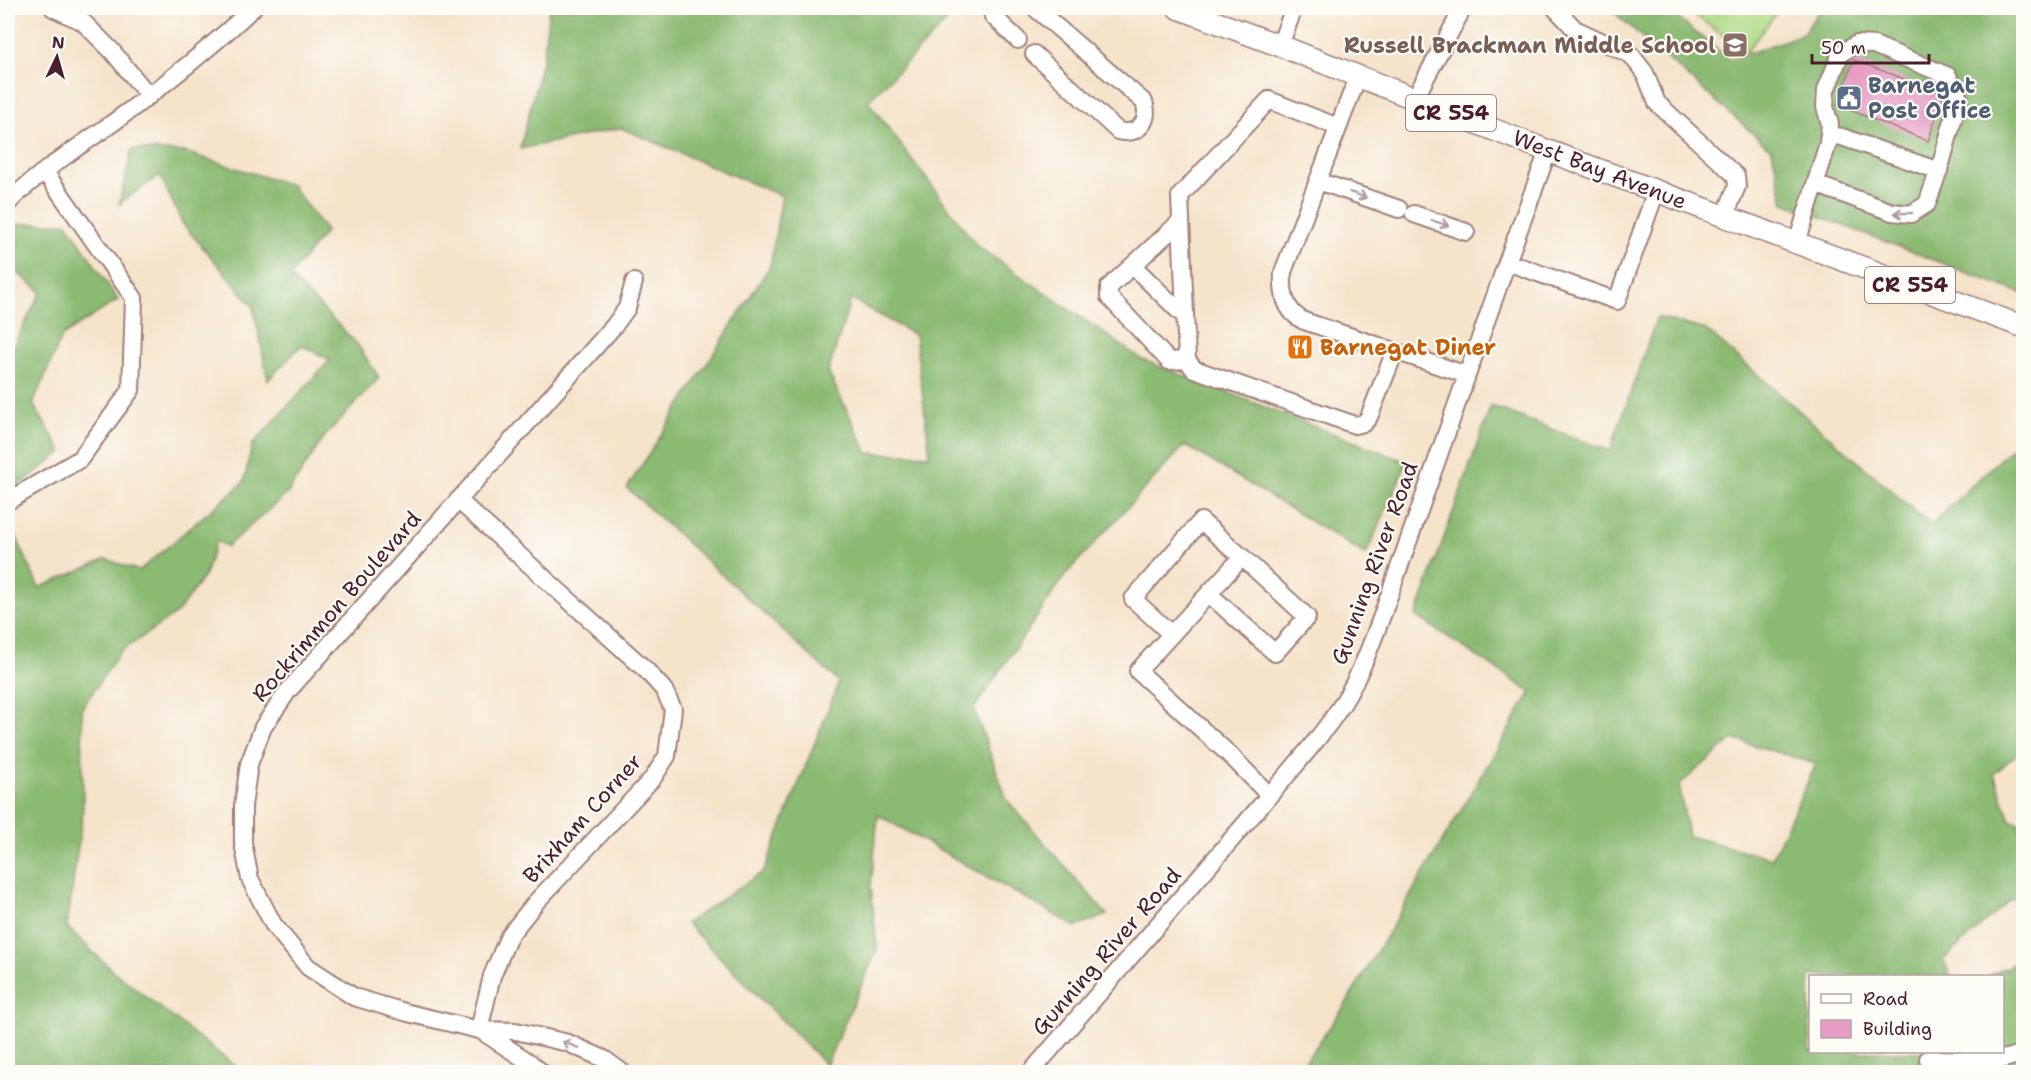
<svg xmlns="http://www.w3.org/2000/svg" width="2031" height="1080" font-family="'Shantell Sans',sans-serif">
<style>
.green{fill:#afda85;stroke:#7c7c58;stroke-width:1.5}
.forest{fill:#8bba72;stroke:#6a6c4e;stroke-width:1.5;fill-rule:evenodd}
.building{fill:#e69cc4}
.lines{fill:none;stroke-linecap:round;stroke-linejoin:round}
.minor-casing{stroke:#a0817a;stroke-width:20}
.major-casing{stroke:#a0817a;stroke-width:24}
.minor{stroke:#fff;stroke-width:16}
.major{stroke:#fff;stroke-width:21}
.oneway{stroke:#ae9aa0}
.labels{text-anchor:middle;stroke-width:4.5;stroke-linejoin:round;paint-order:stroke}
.shield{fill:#fdfcf7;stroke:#806168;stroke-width:1.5}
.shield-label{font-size:21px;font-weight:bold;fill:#4a1f2b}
.education-label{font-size:22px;font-weight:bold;fill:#785e54;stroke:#fdfcf7;text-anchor:end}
.service-label{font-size:22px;font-weight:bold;fill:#4e5e75;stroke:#fdfcf7;text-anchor:start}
.street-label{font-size:22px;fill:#4a1f2b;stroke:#fdfcf7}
.food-label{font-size:22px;font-weight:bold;fill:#c56008;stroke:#fdfcf7;text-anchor:start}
</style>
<rect width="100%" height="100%" fill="#fdfcf7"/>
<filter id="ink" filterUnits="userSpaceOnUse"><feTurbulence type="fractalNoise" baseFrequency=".0167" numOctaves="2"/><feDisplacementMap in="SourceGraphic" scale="12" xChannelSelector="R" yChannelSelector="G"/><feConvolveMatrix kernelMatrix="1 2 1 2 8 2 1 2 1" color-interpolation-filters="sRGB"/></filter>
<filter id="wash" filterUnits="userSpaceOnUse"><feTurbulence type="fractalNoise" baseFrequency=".008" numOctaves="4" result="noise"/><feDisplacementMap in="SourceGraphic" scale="24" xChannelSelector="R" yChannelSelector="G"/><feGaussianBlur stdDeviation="1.35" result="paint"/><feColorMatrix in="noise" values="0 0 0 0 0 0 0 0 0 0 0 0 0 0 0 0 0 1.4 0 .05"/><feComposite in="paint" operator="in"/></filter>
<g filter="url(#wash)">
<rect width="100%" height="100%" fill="#f5e3ca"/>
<path class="green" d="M1685,8H1780L1746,52Z"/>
<path class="forest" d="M549,8H960L868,101L977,246L1143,360L1407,462L1366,555L1185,445L1066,574L974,709L1007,800L1107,915L1076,927L878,815L871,887L877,950L826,1065L686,923L764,871L839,682L627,488L770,266L782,196L621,128L520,149L543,58ZM851,299L915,335L930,455L868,453L828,372Z
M1609,8H1665L1730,60L1803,34L1821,8H2023V294L1784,203L1772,150Z
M132,149L184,152L291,185L326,231L290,276L357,344L379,378L325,436L286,495L227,546L216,541L205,575L178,612L119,653L82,708L83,810L67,927L114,972L243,1072H8V518L39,588L106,559L139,571L244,482L252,445L330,360L302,345L268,380L253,306L182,223L160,175L119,204Z
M67,223L118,300L62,336L33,404L62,452L8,494V356L41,292L8,265V237L19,224Z
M1657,317L1706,330L1931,525L2023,437V748L1994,774L2010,820L2023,823V902L2011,899L1943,960L1951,976H1810V1052H2002V976H1988L2023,959V1069L2016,1072H1298L1344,1007L1531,692L1416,616L1491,406L1610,451ZM1733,739L1816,764L1772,858L1688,836L1679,785Z"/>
<g id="blocks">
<path class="building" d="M1854,60L1944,94L1928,141L1837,105Z"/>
</g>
</g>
<g filter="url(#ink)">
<use href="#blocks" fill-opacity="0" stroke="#a0817a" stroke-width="1.5"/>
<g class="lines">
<defs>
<path id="minor" d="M53,8L83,22L112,51L149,96
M991,8L993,16L1018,40
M1555,8L1575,29L1631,55L1645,73L1657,103L1736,176L1737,186L1725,216
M1280,45L1294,8
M1034,54L1118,131C1138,136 1151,121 1144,102L1035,8
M1358,76L1283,272C1282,292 1284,311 1304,321L1467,375
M1415,98L1463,8
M1338,127L1269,100L1180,196L1187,360L1194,369L1355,425L1364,423L1369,417L1395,351
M1829,135L1842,137L1939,171
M1318,181L1399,209
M8,203C38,172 79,147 114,122C163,86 209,49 253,8
M1414,214L1466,232
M1181,221L1109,287V297L1169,361L1187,360
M1797,243L1828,143L1830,124L1825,107L1826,90L1841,53L1857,44L1874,45L1948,76L1959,98L1941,164L1927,204L1911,214L1892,212L1815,184
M1507,262L1617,301L1656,191
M1133,266L1180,312H1185
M458,500L646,670L664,690L673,709L667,756L653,778L536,902L509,936L492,976L479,1030
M8,501L80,459L131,390L134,298L45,172
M1209,594L1275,653L1307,617L1242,557L1138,671L1232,757L1269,795
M1171,634L1133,599L1201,521L1242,557
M480,1030L529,1062L541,1072
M1928,1059L2000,1060L2024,1053
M622,1072L604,1059L568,1043L516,1031L479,1030L408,1013L354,997L308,967L273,924L250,879L243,843V806L249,764L263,727L288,691L614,326L627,308L634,282
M1031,1072L1294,767C1308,750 1323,733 1335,715C1357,684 1370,648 1383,613L1507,262L1548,151"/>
<path id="major" d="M1178,8L1286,48L1548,151L2024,327"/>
</defs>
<use href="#minor" class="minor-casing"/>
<use href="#major" class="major-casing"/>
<use href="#minor" class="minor"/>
<use href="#major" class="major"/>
</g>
<defs><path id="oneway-shaft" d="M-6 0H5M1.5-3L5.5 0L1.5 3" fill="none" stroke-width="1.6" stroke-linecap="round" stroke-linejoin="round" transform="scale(1.5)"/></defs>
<g class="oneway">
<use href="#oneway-shaft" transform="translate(1358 195) rotate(19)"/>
<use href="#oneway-shaft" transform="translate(1903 213) rotate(180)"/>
<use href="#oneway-shaft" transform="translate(1440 223) rotate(19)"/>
<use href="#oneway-shaft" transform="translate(571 1045) rotate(-159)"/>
</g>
</g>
<defs>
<symbol id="school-square" viewBox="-11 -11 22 22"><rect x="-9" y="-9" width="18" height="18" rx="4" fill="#8d6e63" stroke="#fdfcf7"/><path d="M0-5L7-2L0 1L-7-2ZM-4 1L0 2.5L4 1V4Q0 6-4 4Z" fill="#fff"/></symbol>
<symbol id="civic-square" viewBox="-11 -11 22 22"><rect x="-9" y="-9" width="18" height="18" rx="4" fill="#5c6f8a" stroke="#fdfcf7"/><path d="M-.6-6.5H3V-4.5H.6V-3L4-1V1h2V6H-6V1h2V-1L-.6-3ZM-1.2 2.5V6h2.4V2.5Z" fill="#fff"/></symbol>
<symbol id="restaurant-square" viewBox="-11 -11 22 22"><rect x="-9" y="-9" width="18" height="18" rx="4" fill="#e8710a" stroke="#fdfcf7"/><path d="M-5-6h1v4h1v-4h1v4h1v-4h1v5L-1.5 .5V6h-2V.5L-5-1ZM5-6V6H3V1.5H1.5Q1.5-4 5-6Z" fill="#fff"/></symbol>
</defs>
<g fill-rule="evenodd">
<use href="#school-square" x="1720" y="30" width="30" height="30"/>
<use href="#civic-square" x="1834" y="83" width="30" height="30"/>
<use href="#restaurant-square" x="1285" y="332" width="30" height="30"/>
</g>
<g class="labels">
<g class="shield">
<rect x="1406" y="95" width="90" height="36" rx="4.5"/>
<rect x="1865" y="267" width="90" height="36" rx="4.5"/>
</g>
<g class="shield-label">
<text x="1451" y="120">CR 554</text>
<text x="1910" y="292">CR 554</text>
</g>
<g class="education-label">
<text x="1716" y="53">Russell Brackman Middle School</text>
</g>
<g class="service-label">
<text x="1868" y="93">Barnegat<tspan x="1868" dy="25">Post Office</tspan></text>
</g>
<g class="street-label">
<text transform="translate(1600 169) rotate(21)" y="8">West Bay Avenue</text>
<text transform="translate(1374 563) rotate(-70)" y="8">Gunning River Road</text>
<text transform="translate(336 606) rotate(-49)" y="8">Rockrimmon Boulevard</text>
<text transform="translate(582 818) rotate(-48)" y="8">Brixham Corner</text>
<text transform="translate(1106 951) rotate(-49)" y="8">Gunning River Road</text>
</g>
<g class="food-label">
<text x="1320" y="355">Barnegat Diner</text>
</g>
</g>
<rect width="2031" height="1080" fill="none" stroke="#fdfcf7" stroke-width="30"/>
<rect x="1809" y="975" width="195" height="78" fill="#fdfcf7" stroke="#b5a4a5" stroke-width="1.5"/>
<rect x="1821" y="994" width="30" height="9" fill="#ffffff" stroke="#b5a4a5" stroke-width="1.5"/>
<text x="1863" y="1005" font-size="18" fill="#4a1f2b">Road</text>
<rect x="1821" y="1020" width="30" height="18" fill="#e69cc4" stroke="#b5a4a5" stroke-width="1.5"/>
<text x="1863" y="1035" font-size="18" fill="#4a1f2b">Building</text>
<g transform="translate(57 57) rotate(5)" stroke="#fdfcf7" stroke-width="4.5" paint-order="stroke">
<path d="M0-4.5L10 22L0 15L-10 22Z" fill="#4a1f2b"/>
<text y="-9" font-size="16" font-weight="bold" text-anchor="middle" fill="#4a1f2b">N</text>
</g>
<path d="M1812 54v9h117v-9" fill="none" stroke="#4a1f2b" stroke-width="3"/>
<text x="1821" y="54" font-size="18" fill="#4a1f2b" stroke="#fdfcf7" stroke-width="4.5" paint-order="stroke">50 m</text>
</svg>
